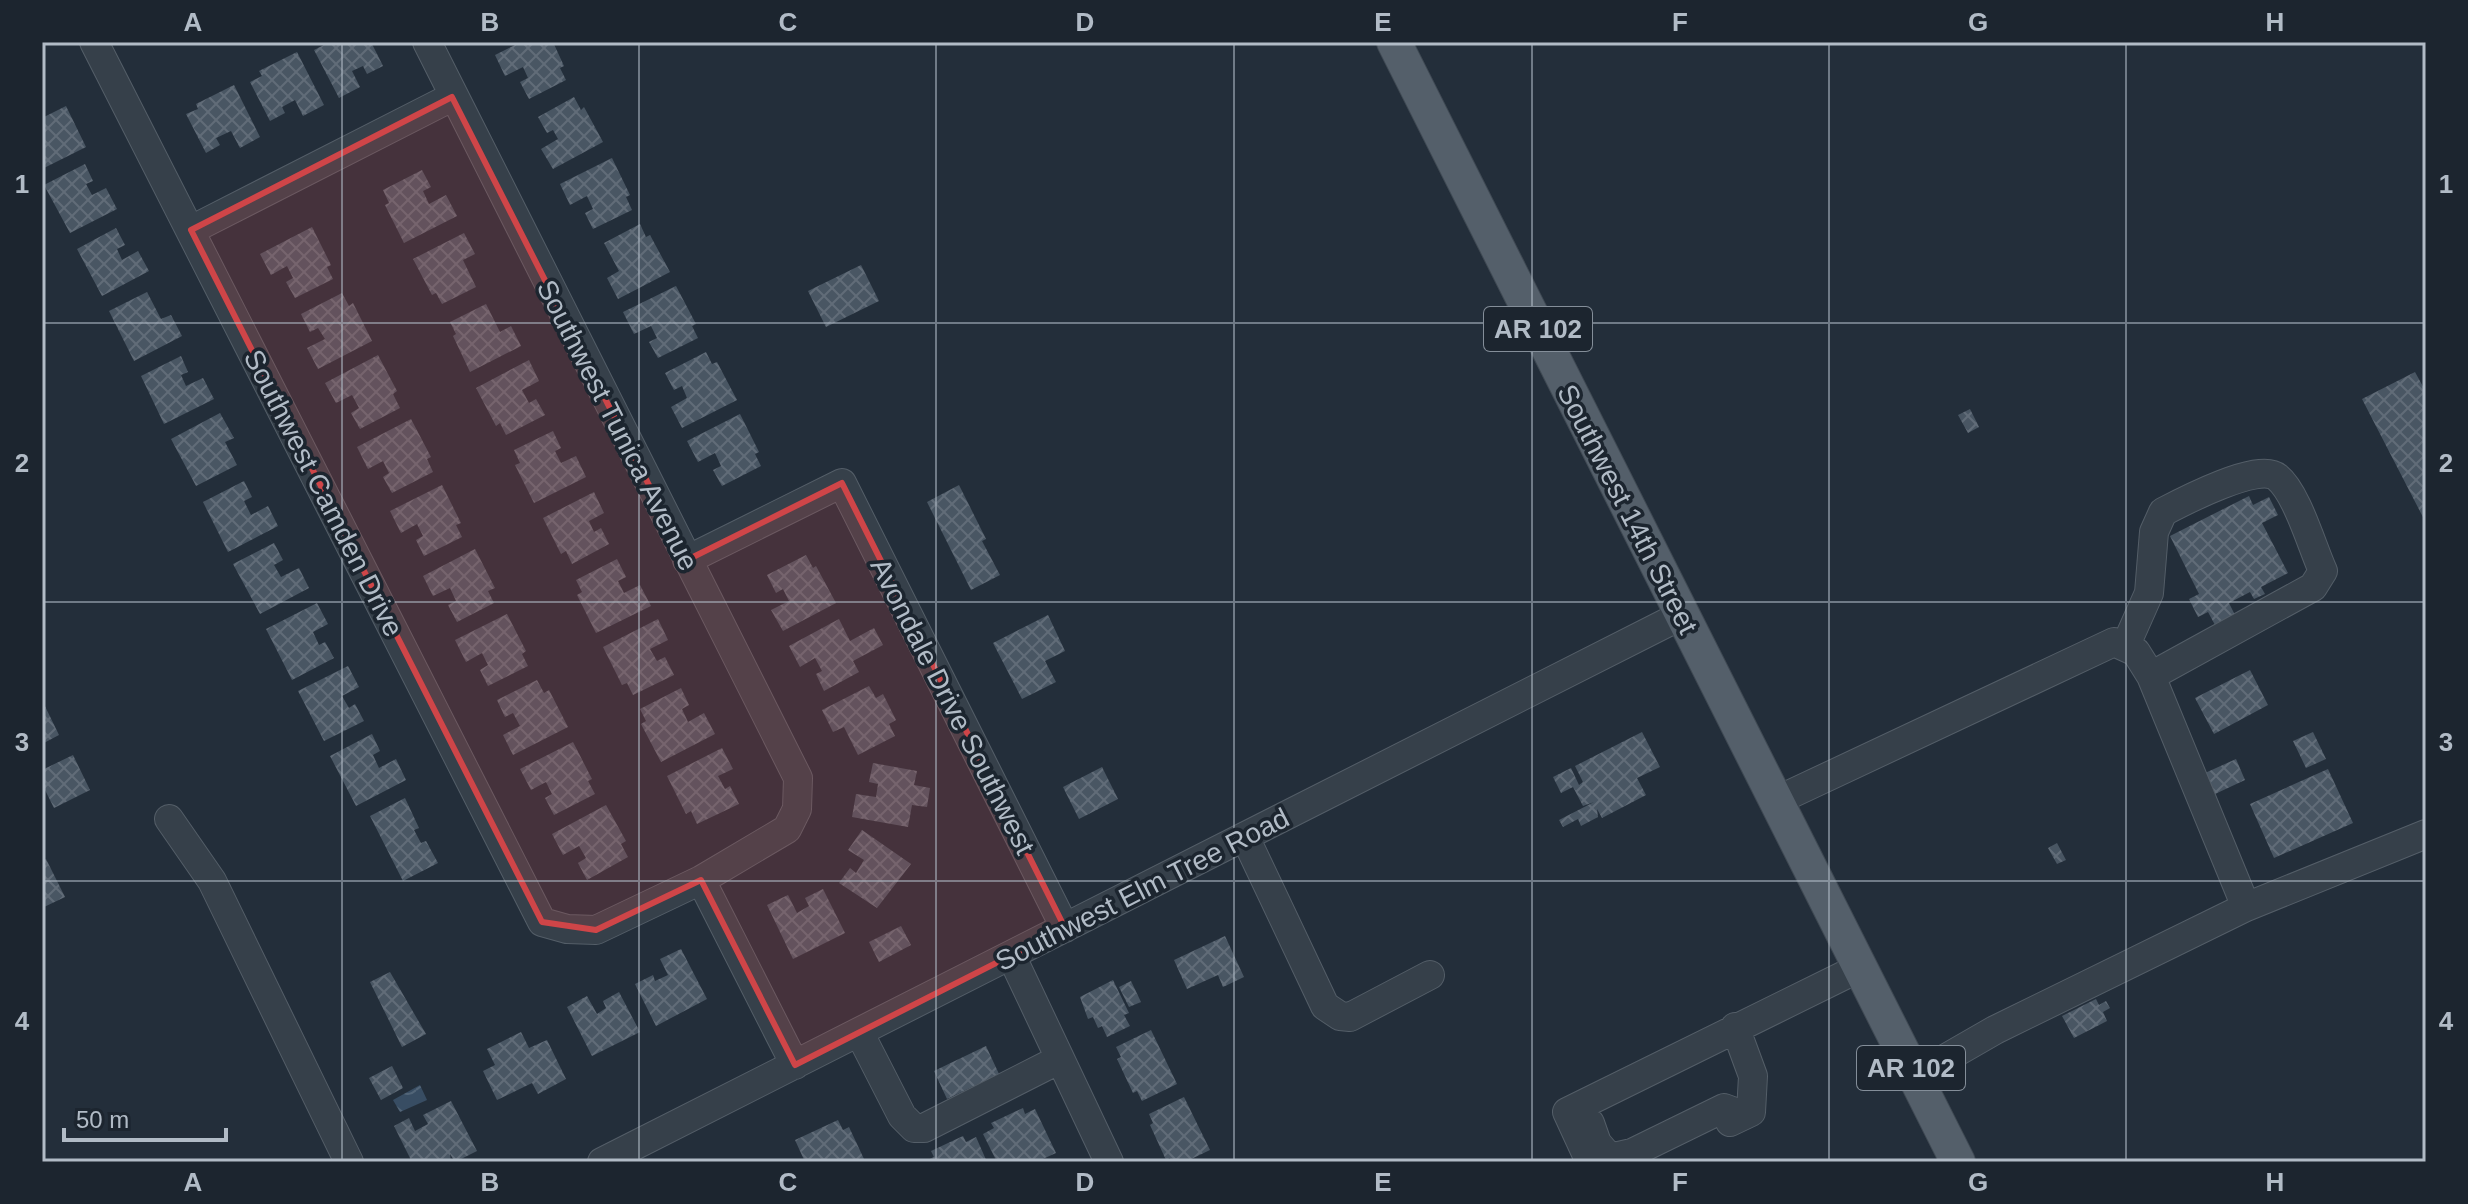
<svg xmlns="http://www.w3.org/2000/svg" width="2468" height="1204" font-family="Helvetica,sans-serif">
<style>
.water{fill:url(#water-waves)}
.building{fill:url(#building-cross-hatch)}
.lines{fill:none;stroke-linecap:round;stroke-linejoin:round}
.minor-casing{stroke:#545e68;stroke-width:30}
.major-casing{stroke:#3f4953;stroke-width:36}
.minor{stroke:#36404a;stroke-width:28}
.major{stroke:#545f6a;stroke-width:34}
.marked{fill:#cf4548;fill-opacity:0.2;stroke:#cf4548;stroke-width:6;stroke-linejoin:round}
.grid{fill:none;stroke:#b1bbc6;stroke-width:2;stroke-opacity:0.55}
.labels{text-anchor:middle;stroke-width:7;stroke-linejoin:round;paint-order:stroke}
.shield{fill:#1c252f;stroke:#848e99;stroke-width:2}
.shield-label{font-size:26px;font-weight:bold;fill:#b1bbc6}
.street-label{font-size:28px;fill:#b1bbc6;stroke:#1c252f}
.neatline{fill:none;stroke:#b1bbc6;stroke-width:3}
.grid-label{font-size:26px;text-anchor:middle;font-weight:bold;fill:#b1bbc6}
</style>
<defs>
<pattern id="water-waves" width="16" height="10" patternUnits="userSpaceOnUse" patternTransform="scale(2)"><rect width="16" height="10" fill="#384d63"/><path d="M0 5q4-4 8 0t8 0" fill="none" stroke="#526578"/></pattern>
<pattern id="building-cross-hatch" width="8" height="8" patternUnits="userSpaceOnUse" patternTransform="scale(2)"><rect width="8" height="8" fill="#495663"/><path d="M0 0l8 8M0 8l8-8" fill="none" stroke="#616c78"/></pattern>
</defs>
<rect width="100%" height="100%" fill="#232e3a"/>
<path class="water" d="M420,1085L427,1100L400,1112L393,1100Z"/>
<path class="building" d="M330,42H371L383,66L367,74L363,66L352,71L360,87L339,98L314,50Z
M521,42H553L564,66L560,68L566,80L529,99L520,82L528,78L523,67L505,76L495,55Z
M297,52L324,105L303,116L295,100L282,107L285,113L270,121L250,82L262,76L259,71Z
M234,85L260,137L240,148L231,131L216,138L220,145L206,153L186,114L198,109L196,104Z
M574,97L581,110L584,107L603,142L553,169L541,149L558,139L553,130L547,133L538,117Z
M66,106L86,147L42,169V118Z
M612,158L630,195L626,197L632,210L593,229L585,213L593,209L587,196L570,205L560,184Z
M85,164L93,181L86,184L92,195L106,188L117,209L70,233L44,185Z
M422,170L431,187L423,191L429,204L446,195L457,216L404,243L385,205L389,203L383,190Z
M640,224L646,237L650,235L670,272L618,299L607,278L619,271L604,243Z
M312,227L331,265L327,267L333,279L295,298L286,282L293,278L287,266L271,275L260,254Z
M116,228L125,245L117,249L122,260L138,251L149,271L102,296L77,249Z
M464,233L475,254L463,260L476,287L442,304L436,293L432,295L413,259Z
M861,265L879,301L826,327L808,291Z
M676,286L696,324L692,326L698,338L658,358L649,342L657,338L651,326L634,334L623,312Z
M147,292L161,319L171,315L182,336L134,361L109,311Z
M342,293L349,306L353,303L372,341L318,369L307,348L325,339L318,328L310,332L301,314Z
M486,304L500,332L511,326L521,346L470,372L453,336L456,334L450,322Z
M706,352L712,364L717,362L737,400L682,428L671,407L687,398L682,386L674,390L665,373Z
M378,355L397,391L393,394L400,408L360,429L351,413L359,408L352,395L336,403L325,383Z
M181,356L188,372L181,375L186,386L203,378L214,399L164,424L141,376Z
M529,360L539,381L522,390L529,403L536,399L545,415L506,435L500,423L496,426L476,388Z
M2415,372L2426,392V523L2362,399Z
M1970,409L1979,427L1968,433L1958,415Z
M220,413L234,438L225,442L237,465L196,486L171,439Z
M740,414L759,452L755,454L761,466L722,486L713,470L721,466L715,453L698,462L687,441Z
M411,419L431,457L427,459L433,472L392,493L383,477L389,473L383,461L368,469L357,447Z
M553,431L561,448L555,451L561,463L576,456L586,477L534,503L515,465L520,463L514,450Z
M244,481L252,497L244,501L251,515L268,506L278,526L228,552L203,502Z
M442,485L461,523L456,525L462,537L424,556L416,540L423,536L417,524L401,533L390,511Z
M959,485L986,539L982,541L1000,575L971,590L927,502Z
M594,492L604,513L589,521L594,532L601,528L609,544L572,564L566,551L561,554L543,518Z
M2249,496L2253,505L2269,497L2278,515L2262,523L2288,573L2261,587L2265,594L2254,599L2250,592L2229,603L2235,615L2215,625L2208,612L2198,617L2189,599L2199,594L2170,536Z
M274,543L283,560L274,565L281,577L299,568L309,588L260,614L233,564Z
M475,549L495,588L488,591L494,603L457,622L448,605L456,601L450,588L433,596L423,576Z
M806,555L813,568L816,566L836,603L783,631L771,610L789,601L783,589L776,593L767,575Z
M617,559L626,577L618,581L624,593L640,585L651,606L596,633L577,595L582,592L576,580Z
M317,603L328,624L313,632L319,645L325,642L334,658L292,680L266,629Z
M507,614L526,651L522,654L528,666L488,686L480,670L488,665L482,653L466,662L455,640Z
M1048,615L1065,651L1045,661L1056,682L1022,699L993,643Z
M658,619L668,640L650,649L657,661L665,657L674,675L633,695L627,683L622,685L603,647Z
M839,619L850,641L874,628L883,645L853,661L859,672L824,691L816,674L822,671L815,658L800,667L789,646Z
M348,666L359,687L342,696L349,708L355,704L364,721L324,741L298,691Z
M2250,670L2268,705L2214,734L2195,698Z
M537,680L544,693L549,690L568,727L513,755L503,735L520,726L513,713L505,717L497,700Z
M869,686L876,698L883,694L896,720L889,724L895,736L858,755L844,727L833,732L822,710Z
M681,688L689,705L682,709L688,722L704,713L715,734L661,762L641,724L646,721L640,709Z
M42,700L59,735L42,744Z
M1642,732L1660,767L1637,778L1646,795L1602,818L1597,809L1598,817L1581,826L1578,819L1563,827L1559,820L1594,802L1583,806L1573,787L1561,793L1553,777L1571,768L1579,785L1583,782L1575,766Z
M2313,732L2326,759L2306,768L2293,741Z
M372,734L380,751L373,755L379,768L396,759L406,780L356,806L330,756Z
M573,742L592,779L588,781L595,794L554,815L545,798L552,794L546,782L531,790L520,769Z
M722,748L733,769L718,776L725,789L730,786L739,804L697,824L691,811L686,814L667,776Z
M73,755L90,790L54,808L42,784V770Z
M2236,759L2245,780L2215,794L2205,773Z
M873,763L917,771L914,785L930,788L927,807L912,805L908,827L852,817L856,794L876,797L878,784L869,782Z
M1102,767L1118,799L1079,819L1063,787Z
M2328,769L2353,823L2274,858L2250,804Z
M405,798L419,828L414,830L421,843L426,841L438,863L403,881L370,816Z
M606,805L626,841L621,844L628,857L587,880L578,863L586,858L579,846L563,855L552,834Z
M862,830L911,864L877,908L839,883L850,868L856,873L864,860L848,850Z
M2057,843L2066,860L2057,864L2048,848Z
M46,859L65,897L42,908V861Z
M823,889L845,933L793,959L767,905L788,895L797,913L809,906L805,898Z
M901,926L911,945L879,962L869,942Z
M1225,936L1244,977L1223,987L1218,975L1187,989L1174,960Z
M681,949L707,999L656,1026L635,984L653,975L655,981L668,975L660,959Z
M390,972L426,1034L402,1047L370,982Z
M1113,980L1129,1013L1124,1015L1130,1026L1107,1037L1102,1026L1098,1028L1093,1017L1088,1019L1080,997Z
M1131,981L1141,1002L1129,1007L1119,987Z
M619,992L640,1032L592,1056L567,1007L587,996L597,1014L606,1008L603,1001Z
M2096,999L2099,1005L2106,1001L2110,1008L2103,1012L2107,1021L2074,1038L2062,1016Z
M1151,1030L1177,1084L1142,1101L1137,1091L1133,1093L1117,1059L1121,1057L1116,1047Z
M521,1032L529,1048L547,1040L566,1079L538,1094L532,1083L497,1100L483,1071L495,1065L487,1049Z
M986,1046L999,1074L947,1099L934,1071Z
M392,1066L403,1088L381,1100L369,1078Z
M1184,1097L1210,1150L1185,1162H1172L1170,1158L1166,1160L1150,1125L1153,1123L1149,1114Z
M451,1101L477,1151L455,1162L450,1154L451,1162H412L394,1126L409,1118L415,1131L428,1124L423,1115Z
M1023,1108L1025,1114L1035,1109L1056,1153L1036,1162H997L983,1134L994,1128L991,1123Z
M838,1120L843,1130L849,1127L864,1159L805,1162L795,1140Z
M963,1136L966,1142L976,1137L987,1162H923L934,1157L931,1151Z"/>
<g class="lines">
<defs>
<path id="minor" d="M94,42L542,922L567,929L596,930L701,880L787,829L797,809L798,778L427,42
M191,230L452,97
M687,560L842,483L1065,928
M2125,647L2149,593L2154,532L2163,512C2184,501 2259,462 2277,477C2297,493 2312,547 2323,571L2313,587L2151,676
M1776,801L2114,642L2136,652L2151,676L2246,907
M169,819L212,881L349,1162
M1245,837L1325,1006L1340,1016L1350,1017L1430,975
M701,880L795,1065
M1011,955L1109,1162
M859,1032L902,1116L914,1128H924L1060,1059
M1915,1076L1995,1030L2246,907L2426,834
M1730,1122L1751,1112L1753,1076L1735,1027
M1590,1123L1597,1143L1610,1158L1632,1153L1724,1108L1743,1115
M602,1162L1682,615
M1590,1162L1567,1112L1861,967"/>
<path id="major" d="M1394,42L1958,1162"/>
</defs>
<use href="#minor" class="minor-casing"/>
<use href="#major" class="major-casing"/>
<use href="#minor" class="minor"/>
<use href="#major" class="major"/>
</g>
<path class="marked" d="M452,97L687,560L842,483L1065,928L795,1065L701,880L596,930L542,922L191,230Z"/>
<path class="grid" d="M342,42V1162M639,42V1162M936,42V1162M1234,42V1162M1532,42V1162M1829,42V1162M2126,42V1162M42,323H2426M42,602H2426M42,881H2426"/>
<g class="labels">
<g class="shield">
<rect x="1484" y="307" width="108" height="44" rx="6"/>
<rect x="1857" y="1046" width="108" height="44" rx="6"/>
</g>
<g class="shield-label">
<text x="1538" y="338">AR 102</text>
<text x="1911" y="1077">AR 102</text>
</g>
<g class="street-label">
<text transform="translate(618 425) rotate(63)" y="10">Southwest Tunica Avenue</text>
<text transform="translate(324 493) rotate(63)" y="10">Southwest Camden Drive</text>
<text transform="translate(1628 509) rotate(63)" y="10">Southwest 14th Street</text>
<text transform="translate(953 706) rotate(63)" y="10">Avondale Drive Southwest</text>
<text transform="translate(1142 889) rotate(-27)" y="10">Southwest Elm Tree Road</text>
</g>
</g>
<rect width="2468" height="1204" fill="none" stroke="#1c252f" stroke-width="88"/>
<path d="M64 1128v12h162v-12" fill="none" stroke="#b1bbc6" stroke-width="4"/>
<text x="76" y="1128" font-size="24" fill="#b1bbc6" stroke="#1c252f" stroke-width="6" paint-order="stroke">50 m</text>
<rect x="44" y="44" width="2380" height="1116" class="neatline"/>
<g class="grid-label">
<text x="193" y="31">A</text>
<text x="490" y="31">B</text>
<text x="788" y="31">C</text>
<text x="1085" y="31">D</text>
<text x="1383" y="31">E</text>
<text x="1680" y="31">F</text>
<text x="1978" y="31">G</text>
<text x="2275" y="31">H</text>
<text x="22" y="193">1</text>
<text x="2446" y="193">1</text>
<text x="22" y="472">2</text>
<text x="2446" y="472">2</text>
<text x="22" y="751">3</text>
<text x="2446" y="751">3</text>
<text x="22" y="1030">4</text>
<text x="2446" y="1030">4</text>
<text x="193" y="1191">A</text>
<text x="490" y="1191">B</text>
<text x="788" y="1191">C</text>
<text x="1085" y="1191">D</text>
<text x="1383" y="1191">E</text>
<text x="1680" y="1191">F</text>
<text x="1978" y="1191">G</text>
<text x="2275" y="1191">H</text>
</g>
</svg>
